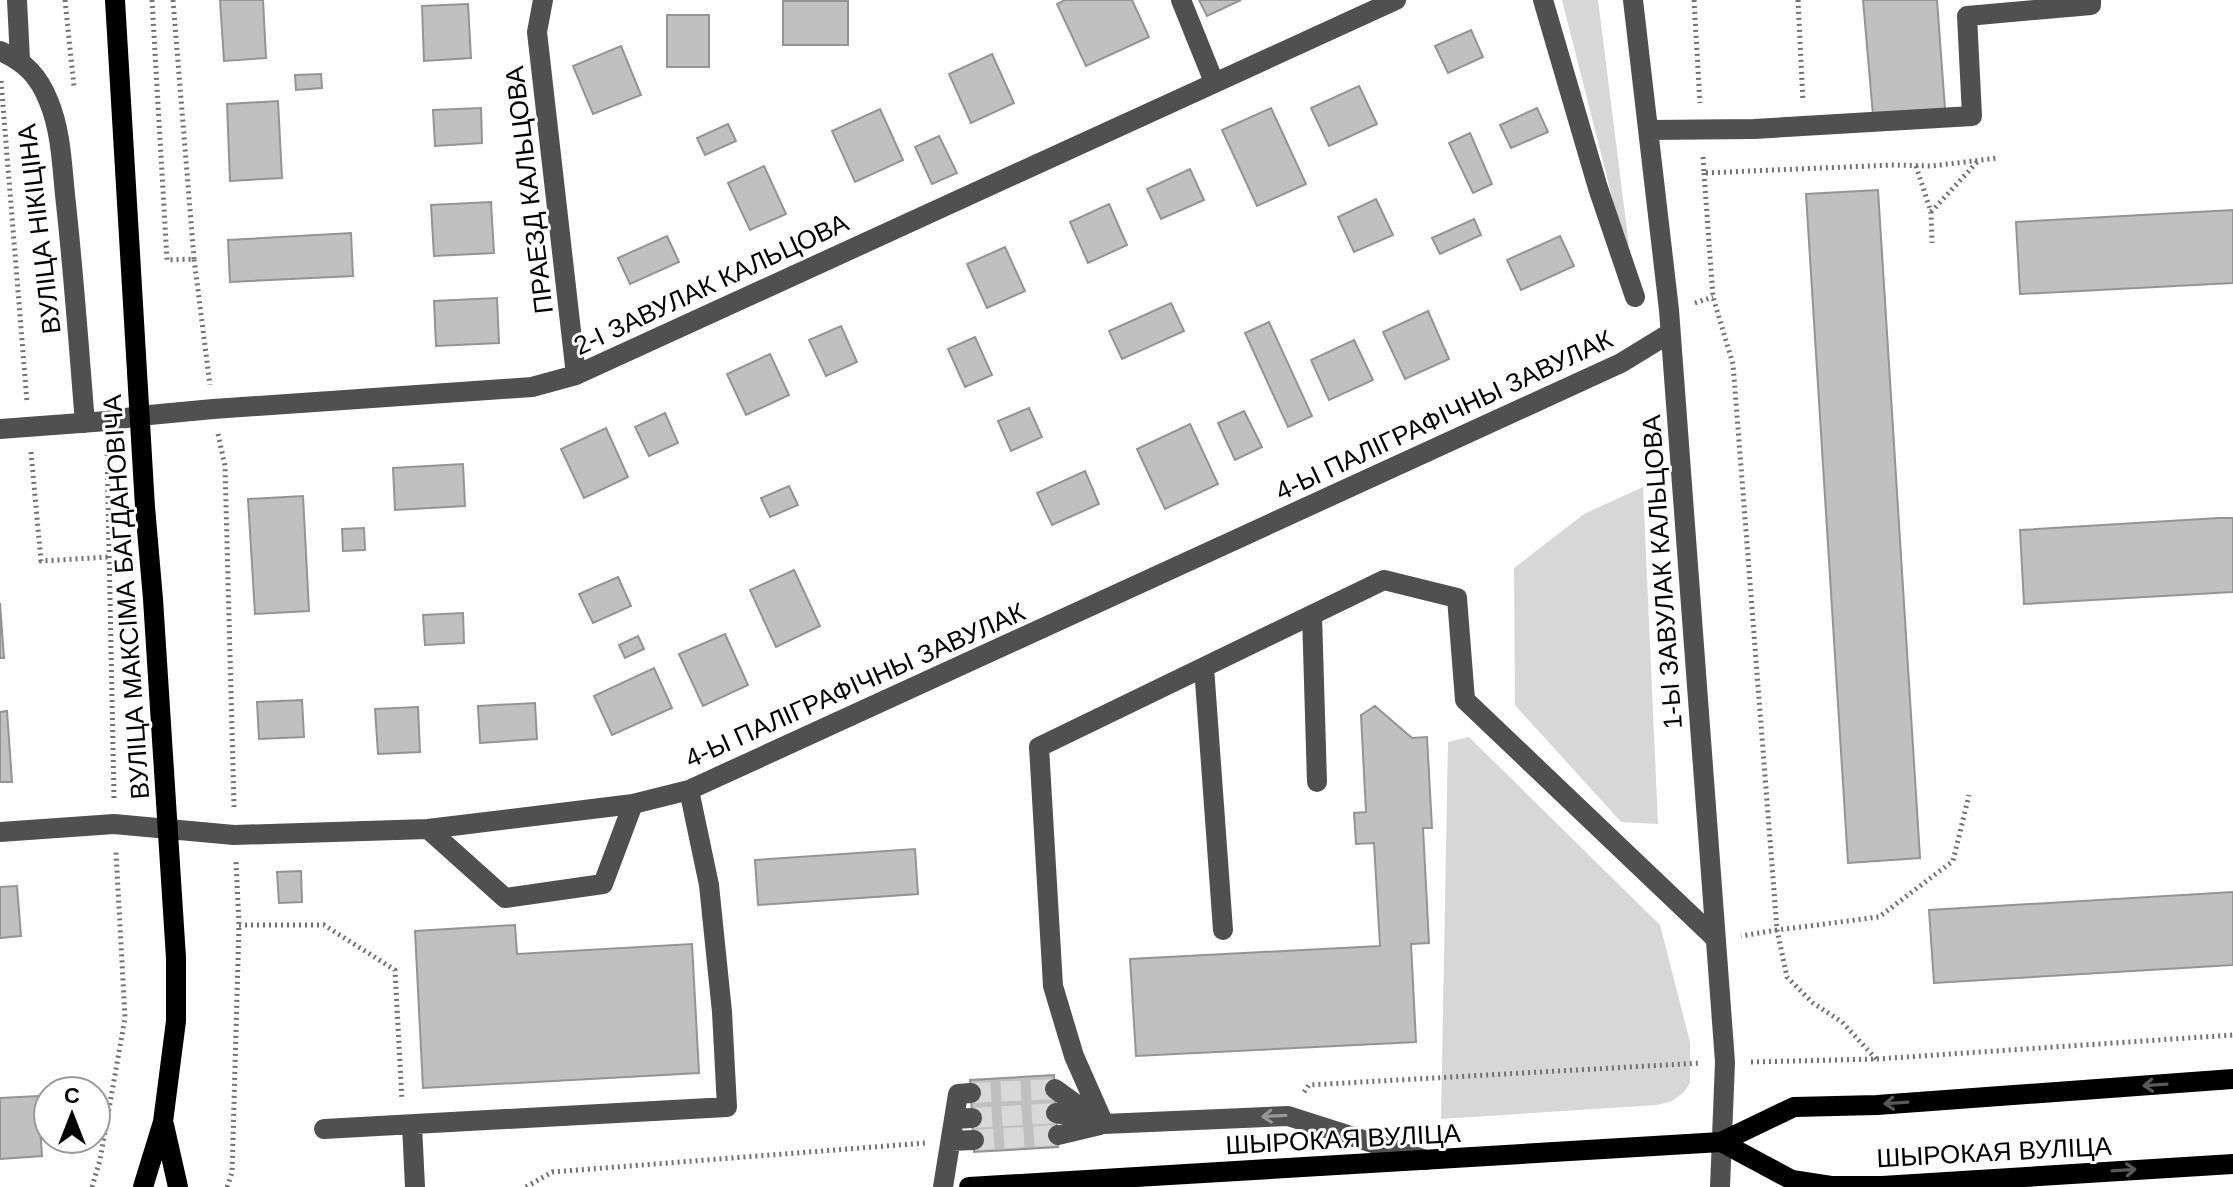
<svg xmlns="http://www.w3.org/2000/svg" width="2233" height="1187" font-family="Helvetica,sans-serif">
<style>
.green{fill:#d7d7d7}
.building{fill:#c0c0c0;stroke:#949494;stroke-width:2}
.lines{fill:none;stroke-linecap:round;stroke-linejoin:round}
.minor-tunnel{stroke:#d9d9d9;stroke-width:20;stroke-dasharray:20 10;stroke-linecap:butt}
.path{stroke:#727272;stroke-width:5;stroke-dasharray:2 4;stroke-linecap:butt}
.minor{stroke:#505050;stroke-width:20}
.major{stroke:#000;stroke-width:20}
.oneway{stroke:#595959}
.oneway2{stroke:#969696}
.labels{text-anchor:middle;stroke-width:6;stroke-linejoin:round;paint-order:stroke}
.street-label{font-size:26px;fill:#000;stroke:#fff}
</style>
<rect width="100%" height="100%" fill="#fff"/>
<path class="green" d="M1562,0H1598L1629,246L1624,244Z
M1643,487L1658,824L1621,822L1515,705L1514,568L1584,514Z
M1469,737L1660,925L1690,1042V1083L1684,1092L1672,1101L1657,1105L1441,1119L1448,742Z"/>
<path class="building" d="M220,0H263L266,58L224,61Z
M1065,0H1132L1149,37L1086,66L1057,4Z
M1199,0H1241L1207,16Z
M1863,0H1937L1945,109L1873,115Z
M783,1H848V45H783Z
M468,4L471,58L424,61L422,6Z
M667,15H709V67H667Z
M1471,30L1483,57L1448,73L1435,46Z
M621,46L641,95L593,114L573,66Z
M992,54L1014,103L971,123L949,74Z
M321,74L322,88L296,90L295,75Z
M1359,86L1377,124L1329,146L1311,108Z
M278,101L282,178L230,181L227,104Z
M481,108L482,143L435,146L433,110Z
M1271,108L1306,184L1257,206L1222,130Z
M1537,108L1548,132L1511,148L1500,125Z
M880,109L903,160L855,182L832,131Z
M728,124L736,141L705,155L697,138Z
M1470,133L1492,184L1473,193L1449,143Z
M939,136L957,173L932,184L915,147Z
M764,166L786,214L750,230L728,183Z
M1190,169L1204,200L1161,219L1147,189Z
M1878,190L1920,858L1848,863L1806,194Z
M1376,199L1393,235L1354,252L1338,217Z
M491,202L494,253L434,256L431,205Z
M1109,204L1127,245L1088,263L1070,222Z
M2233,210V283L2020,294L2016,222Z
M1474,219L1481,235L1440,254L1432,238Z
M351,233L353,276L230,282L228,240Z
M667,236L679,262L630,284L618,258Z
M1560,236L1574,266L1521,290L1507,260Z
M1005,247L1025,291L987,308L967,264Z
M497,298L499,343L436,346L434,301Z
M1171,303L1184,331L1122,359L1109,331Z
M1428,311L1449,359L1405,379L1383,332Z
M1269,322L1312,416L1288,427L1245,333Z
M841,326L857,362L826,376L809,340Z
M975,337L992,375L965,387L948,349Z
M1354,340L1373,380L1329,400L1311,360Z
M770,354L789,395L746,415L727,374Z
M1029,408L1042,437L1011,451L998,421Z
M1244,411L1262,447L1235,460L1218,423Z
M665,413L678,443L649,456L635,427Z
M1190,424L1218,484L1165,509L1137,449Z
M606,428L628,477L584,498L561,449Z
M463,464L465,506L395,510L393,468Z
M1085,471L1099,504L1052,525L1037,493Z
M789,486L798,505L770,517L761,498Z
M303,496L309,611L255,614L248,499Z
M2219,518H2233V592L2024,604L2020,530Z
M364,528L365,550L343,551L342,529Z
M794,570L820,626L776,647L750,590Z
M618,577L631,606L593,623L579,594Z
M0,603L4,658H0Z
M463,613L464,643L425,645L423,615Z
M725,634L748,685L703,706L679,654Z
M638,636L644,649L625,658L619,645Z
M654,668L672,708L612,735L594,696Z
M302,700L304,737L259,739L257,702Z
M535,703L537,739L480,743L478,706Z
M1375,706L1412,738L1427,737L1432,828H1423L1429,943L1411,944L1416,1042L1136,1056L1130,959L1380,946L1374,843L1356,844L1354,813L1366,812L1361,715Z
M418,707L420,752L378,754L375,709Z
M7,711L12,782H0V712Z
M915,849L918,894L758,905L755,860Z
M301,871L302,902L279,903L277,872Z
M17,886L21,936L0,938V887Z
M2233,892V965L1934,983L1929,910Z
M515,925L517,954L692,944L699,1073L423,1088L415,931Z
M1054,1075L1058,1147L974,1152L970,1080Z
M38,1096L42,1156L0,1159V1098Z"/>
<g class="lines">
<path class="minor-tunnel" d="M971,1093L1055,1089
M972,1118L1056,1113
M974,1140L1058,1135"/>
<path class="path" d="M65,0L74,87
M152,0L167,260L194,259L210,385
M173,0L194,259
M1694,0L1700,103
M1798,0L1803,102
M1,81L27,402
M1703,157L1704,173L1891,165L1932,166L1998,158
M1916,166L1931,212L1932,243
M1704,173L1713,297L1733,364L1777,930L1741,936
M1931,212L1978,161
M1695,303L1713,297
M218,434L225,466L234,807
M107,448L114,798
M31,452L41,561L109,557
M239,925H324L395,970L402,1100
M1876,1059L1842,1022L1813,1003L1787,977L1777,930L1879,917L1953,861L1969,795
M1751,1062L1876,1059L2233,1035
M1304,1092L1309,1085L1701,1063
M92,1187L100,1160L125,1018L116,852
M227,1187L232,1173L239,925L236,861
M526,1187L552,1172L925,1143"/>
<path class="minor" d="M17,0L20,60
M543,0L537,32L576,375
M1181,0L1214,82
M1543,0L1598,188L1635,297
M1633,0L1669,310L1725,1062L1720,1187
M0,51C25,62 39,76 49,102C62,134 62,170 66,204C74,277 79,350 85,423
M1649,130L1754,129L1972,116L1967,16L2091,5V0
M0,429L107,421L139,416L213,409L532,387L576,375L1396,0
M1312,615L1317,782
M1204,667L1223,930
M428,829L505,898L603,884L633,804
M0,832L114,824L234,835L428,829L633,804L689,790L1621,363L1670,333
M1055,1089L1094,1117
M1056,1113L1104,1124L1288,1116L1426,1160
M954,1119L958,1094L971,1093
M1104,1124L1074,1056L1053,986L1039,747L1384,580L1457,598L1465,700L1716,939
M412,1125L415,1187
M324,1129L727,1107L722,1012L709,885L689,790
M1058,1135L1100,1125
M951,1141L974,1140
M943,1187L954,1119L972,1118"/>
<path class="major" d="M115,0L145,507L153,599L176,958V1021L163,1122L143,1187
M164,1125L178,1187
M1721,1142L1792,1180L1831,1186H1882L2233,1164
M969,1187L1721,1142L1794,1107L1877,1105L2233,1079"/>
</g>
<defs><path id="oneway-shaft" d="M-6 0H5M1.5-3L5.5 0L1.5 3" fill="none" stroke-width="1.6" stroke-linecap="round" stroke-linejoin="round" transform="scale(2)"/></defs>
<g class="oneway">
<use href="#oneway-shaft" transform="translate(2155 1085) rotate(176)"/>
<use href="#oneway-shaft" transform="translate(1896 1103) rotate(176)"/>
<use href="#oneway-shaft" transform="translate(2124 1170) rotate(-4)"/>
</g>
<use class="oneway2" href="#oneway-shaft" transform="translate(1274 1116) rotate(177)"/>
<g class="labels">
<g class="street-label">
<text transform="translate(529 190) rotate(-97)" y="9">ПРАЕЗД КАЛЬЦОВА</text>
<text transform="translate(39 229) rotate(-97)" y="9">ВУЛІЦА НІКІЦІНА</text>
<text transform="translate(711 284) rotate(-25)" y="9">2-І ЗАВУЛАК КАЛЬЦОВА</text>
<text transform="translate(1444 415) rotate(-25)" y="9">4-Ы ПАЛІГРАФІЧНЫ ЗАВУЛАК</text>
<text transform="translate(1662 572) rotate(-94)" y="9">1-Ы ЗАВУЛАК КАЛЬЦОВА</text>
<text transform="translate(126 597) rotate(-94)" y="9">ВУЛІЦА МАКСІМА БАГДАНОВІЧА</text>
<text transform="translate(855 685) rotate(-24)" y="9">4-Ы ПАЛІГРАФІЧНЫ ЗАВУЛАК</text>
<text transform="translate(1343 1139) rotate(-3)" y="9">ШЫРОКАЯ ВУЛІЦА</text>
<text transform="translate(1994 1152) rotate(-3)" y="9">ШЫРОКАЯ ВУЛІЦА</text>
</g>
</g>
<g transform="translate(72 1115)"><circle r="38" fill="#ffffff" stroke="#999999" stroke-width="2"/>
<path d="M0-6L14 30L0 20L-14 30Z" fill="#000000"/>
<text y="-12" font-size="22" font-weight="bold" text-anchor="middle" fill="#000000">С</text>
</g>
</svg>
